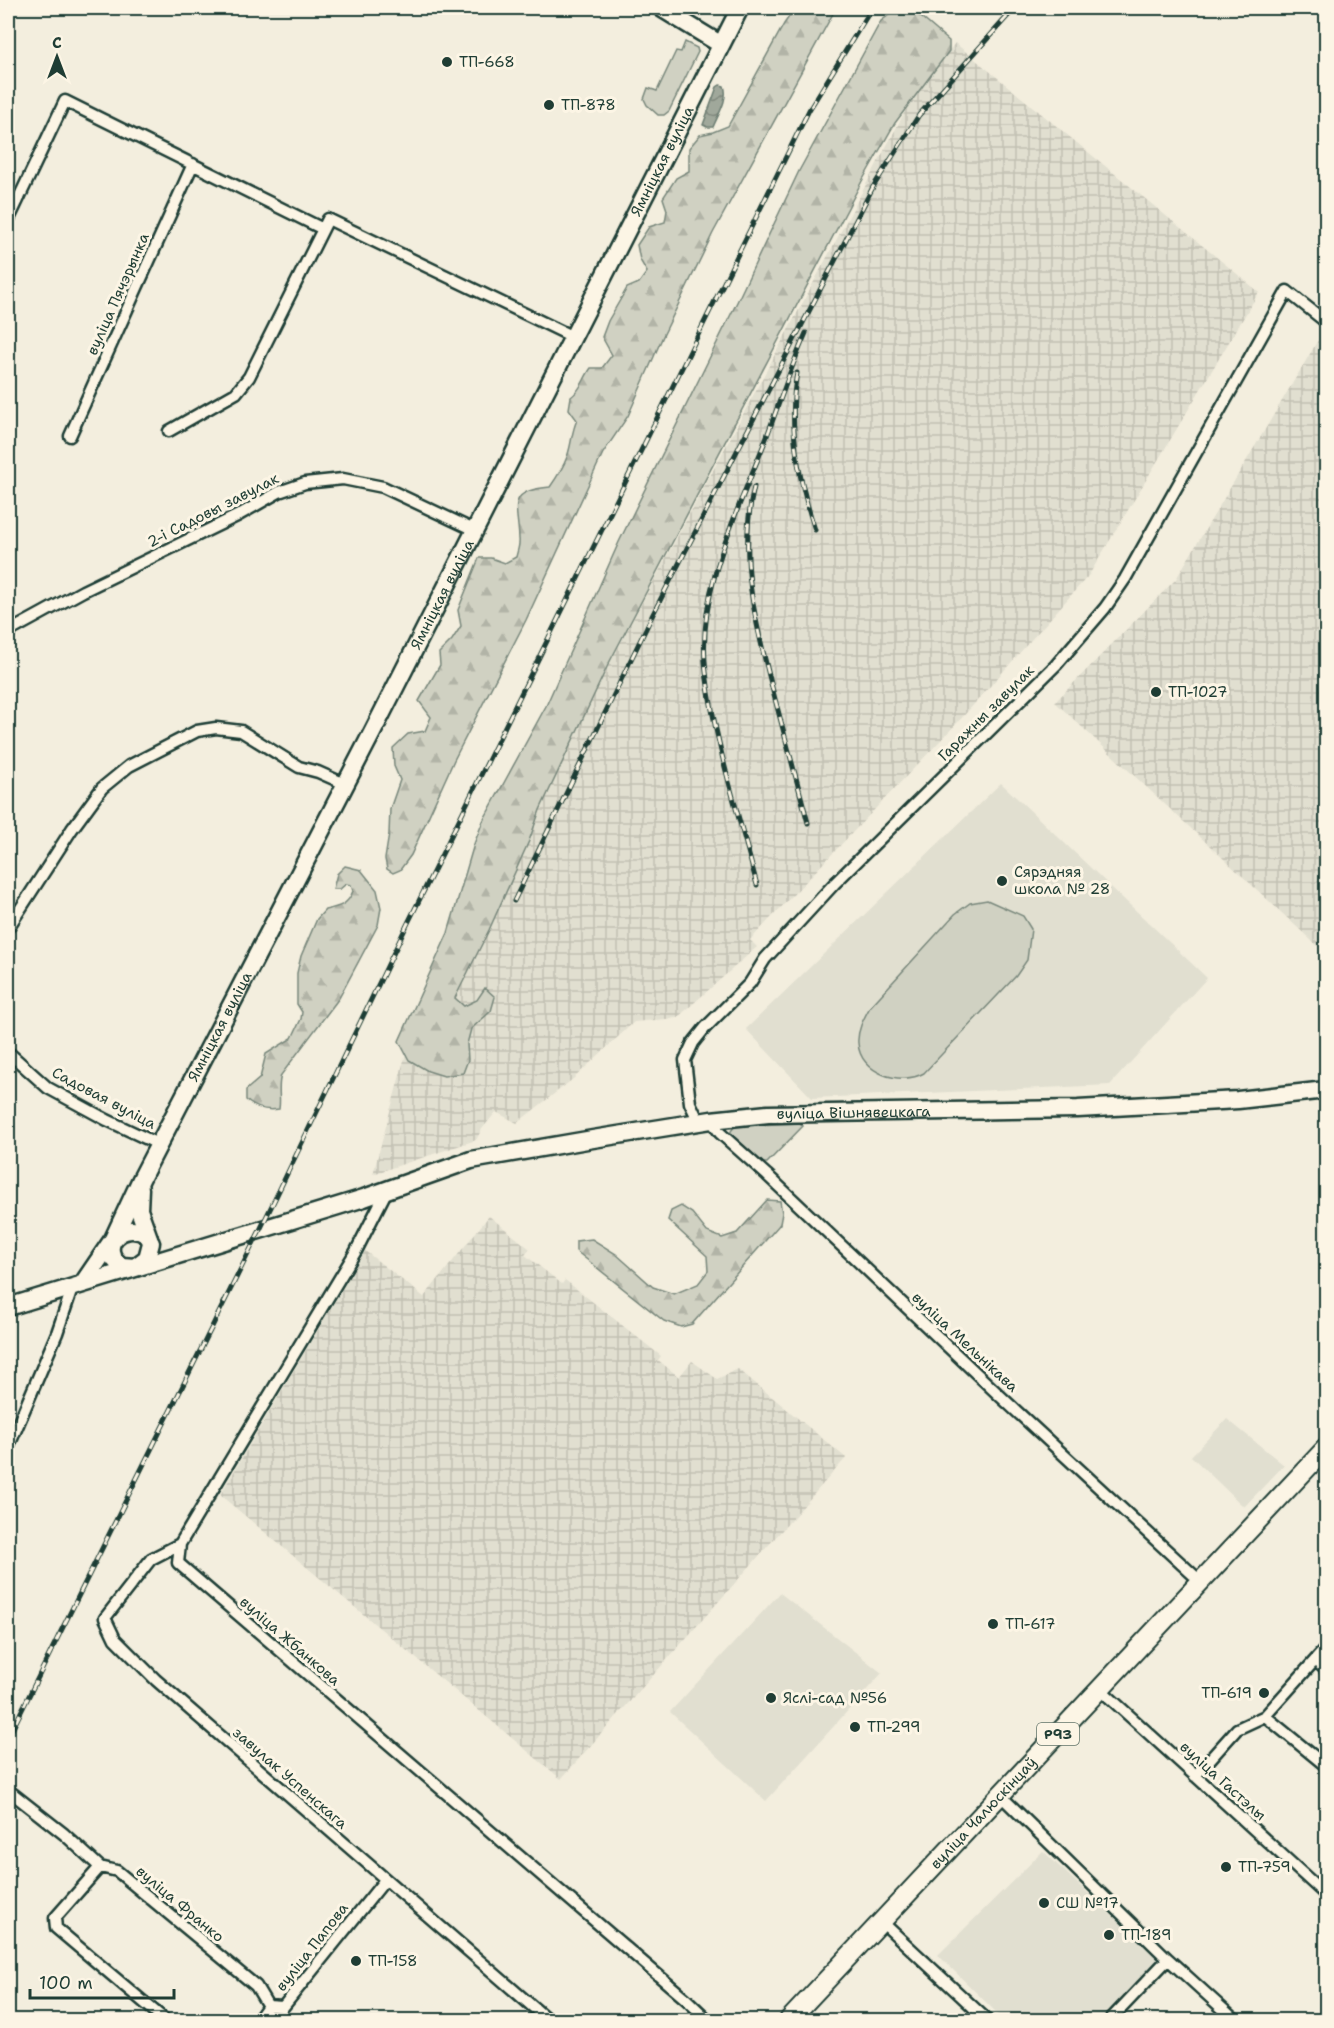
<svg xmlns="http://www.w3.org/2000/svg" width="1334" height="2028" font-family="'Shantell Sans',sans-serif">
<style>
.built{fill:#e1dfd0}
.industrial{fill:url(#industrial-grid)}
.green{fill:#d0d1c2;stroke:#78877b;stroke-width:1.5}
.forest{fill:url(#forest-firs);stroke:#78877b;stroke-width:1.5}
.water{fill:url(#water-waves);stroke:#6c7d72;stroke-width:1.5}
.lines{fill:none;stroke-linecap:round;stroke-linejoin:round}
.street-casing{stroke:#1f3d34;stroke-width:15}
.secondary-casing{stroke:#1f3d34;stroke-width:21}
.primary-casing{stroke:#1f3d34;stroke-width:22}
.street{stroke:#fcf5e5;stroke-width:10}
.secondary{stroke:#fcf5e5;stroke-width:16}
.primary{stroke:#fcf5e5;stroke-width:18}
.rail-casing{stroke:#1f3d34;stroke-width:5}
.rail{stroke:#fcf5e5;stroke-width:3;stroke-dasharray:9;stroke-linecap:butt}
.poi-dot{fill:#1f3d34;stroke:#fcf5e5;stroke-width:2}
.labels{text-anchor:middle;stroke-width:6;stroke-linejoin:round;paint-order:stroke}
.shield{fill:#fcf5e5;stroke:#617469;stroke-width:1.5}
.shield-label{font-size:14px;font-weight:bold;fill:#1f3d34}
.poi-label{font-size:15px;fill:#1f3d34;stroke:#fcf5e5;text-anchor:start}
.street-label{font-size:15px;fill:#1f3d34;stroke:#fcf5e5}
</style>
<defs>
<pattern id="industrial-grid" width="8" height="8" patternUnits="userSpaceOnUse" patternTransform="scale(1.5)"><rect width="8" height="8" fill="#e1dfd0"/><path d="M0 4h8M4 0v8" fill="none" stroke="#c1c0b3"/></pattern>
<pattern id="forest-firs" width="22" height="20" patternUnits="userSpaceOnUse" patternTransform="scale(1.5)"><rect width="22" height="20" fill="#d0d1c2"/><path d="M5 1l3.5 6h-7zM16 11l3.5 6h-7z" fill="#b2b4a7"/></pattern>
<pattern id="water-waves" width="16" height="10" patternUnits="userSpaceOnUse" patternTransform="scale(1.5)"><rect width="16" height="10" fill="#a0a89b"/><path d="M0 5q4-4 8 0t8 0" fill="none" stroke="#828a7f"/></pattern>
</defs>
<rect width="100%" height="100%" fill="#f3eede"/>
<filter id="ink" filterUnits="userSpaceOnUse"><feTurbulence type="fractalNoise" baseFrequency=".0167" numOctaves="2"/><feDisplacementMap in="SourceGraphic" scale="12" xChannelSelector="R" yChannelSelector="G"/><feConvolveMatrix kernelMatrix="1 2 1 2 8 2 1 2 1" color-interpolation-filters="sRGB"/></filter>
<g filter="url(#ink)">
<path class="built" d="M1001,783L1207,978L1110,1085L812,1098L746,1029Z
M1227,1419L1284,1465L1244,1507L1191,1456Z
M780,1593L882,1673L766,1801L670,1712Z
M1043,1851L1159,1960L1104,2020H1004L938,1955Z"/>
<path class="industrial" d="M955,43L1259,292L1089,575L959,721L750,940L757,947L677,1018L634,1022L573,1079L517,1123L496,1112L482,1129L476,1140L373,1174L406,1053L506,857L908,106Z
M1320,337L1326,342V954L1055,702L1176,579Z
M489,1216L530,1249L525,1255L562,1284L565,1280L661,1356L658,1360L679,1377L692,1361L717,1379L738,1369L846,1458L561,1779L220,1495L365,1251L424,1297Z"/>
<path class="green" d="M685,42L697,48L698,52L669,111L664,115H658L647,105L644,99L648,88L657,91L676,51L681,52Z
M987,900L1023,916L1031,929L1027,960L1016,976L924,1073C901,1086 860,1074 858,1043C857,1030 864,1018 870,1007L955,914L970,903Z
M800,1123L803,1126L767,1163H763L731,1134V1131L735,1126Z"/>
<path class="forest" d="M795,8H836L713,233L663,336L628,416L603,453L526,620L454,760L411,855L400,870L393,873L387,869L385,859L389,834L390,809L400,780L394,766L393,748L408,734L425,731L431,717L419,701L440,665L439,653L452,640L461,626L458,610L479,558H491L505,563L516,557C517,552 520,545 519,539C518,506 505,491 550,487C557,477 563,468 567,457C572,444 571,433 577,420L569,409L571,397C582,389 583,379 591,368H602L612,355L602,337L608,321L627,288L639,283L647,272L640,260L637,245L649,227L665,222L667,210L663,198L676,178L689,171V148L700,135L713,132L728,126L784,24Z
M896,10L915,12L949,41V51L895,123L862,181L608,665L540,810L529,841L489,930L455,998L464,1006L477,1000L485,988L495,997L491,1011L471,1029L467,1044L468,1060L463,1073L444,1076L428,1071L409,1060L399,1041L448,933L474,844L483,821L546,706L619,542L737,302L799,171L881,21Z
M345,866L361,870L377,890L381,908L378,925L339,998L281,1075C277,1088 281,1097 279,1109C267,1111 255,1108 246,1100V1090L260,1078L266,1054L292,1038L301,1019L302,1012L297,1004V973L301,956L317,919L325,910C339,907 348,905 353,891L351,885L346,884L340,889H333L337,874Z
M767,1200L780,1201L782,1213L780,1224L692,1324L681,1327L664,1321L576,1251V1241L592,1239L616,1254L653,1287L674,1294L698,1284L708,1271L707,1256L668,1220L671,1211L681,1206L692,1213L707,1232L722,1238L737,1233Z"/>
<path class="water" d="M720,85L724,86C729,98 718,115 713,127H707L703,125L717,87Z"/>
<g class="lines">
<defs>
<path id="street" d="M8,221L65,101L323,229
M169,431L236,393L249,377L328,219L571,336
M70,436L193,164
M8,632L83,591L237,516L279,492L305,483L343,479L383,487L474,530
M8,928L72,829L102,788L129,766L197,731L216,728L241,731L299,767L318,772L345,784
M8,1052L48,1088L107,1120L160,1145
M711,1120L720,1133L767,1175L999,1395L1201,1582
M699,1122L690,1103L685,1060L693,1043L705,1028L750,983L765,959L834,884L1056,665L1105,608L1125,579L1287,291L1326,322
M387,1190L356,1251L180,1544L178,1563L687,2000L708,2020
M8,1448L57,1333L73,1286
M180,1544L151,1559L105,1618L115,1639L156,1680L548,2020
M1316,1661L1326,1670
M1100,1689L1326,1895
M1265,1716L1326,1766
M1195,1776L1237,1729L1265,1716L1326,1648
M8,1790L64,1834L100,1867L117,1871L256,1986L268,2006
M1001,1796L1168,1959L1235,2020
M100,1867L55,1918L56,1928L165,2020
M882,1922L987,2020
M258,2020L268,2006L283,2007L385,1880
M1110,2020L1168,1959"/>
<g id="secondary">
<path d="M661,8L720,44"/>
<path d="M140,1188L139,1210L149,1238"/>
<path d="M147,1235C122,1218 95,1249 122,1266L135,1267L147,1258L151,1243"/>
<path id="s1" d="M83,1283L113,1239L141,1179L373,731L740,8"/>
<path id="s2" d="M8,1307L364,1198L471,1160L593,1139L711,1120L768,1114L1078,1109L1238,1100L1326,1090"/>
</g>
<g id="primary">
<path id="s3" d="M789,2020L1326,1448"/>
</g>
</defs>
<use href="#street" class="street-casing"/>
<use href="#secondary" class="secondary-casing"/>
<use href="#primary" class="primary-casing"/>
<use href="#street" class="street"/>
<use href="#secondary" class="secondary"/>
<use href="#primary" class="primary"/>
<defs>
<path id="rail" d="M797,373C787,425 799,481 815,530
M754,487C737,558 757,629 775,699C786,740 797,782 808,823
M757,885C739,815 715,744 706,672C696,593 736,515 764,444C778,407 790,369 806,333
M514,901L652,616L873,187L919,115L1015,8
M8,1738L260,1230L407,925L809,110L872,8"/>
</defs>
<use href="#rail" class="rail-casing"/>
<use href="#rail" class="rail"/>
</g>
</g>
<g class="poi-dot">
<circle cx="447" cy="62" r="6"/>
<circle cx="549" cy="105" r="6"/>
<circle cx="1156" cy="692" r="6"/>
<circle cx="1002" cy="881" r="6"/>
<circle cx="993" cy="1624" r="6"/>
<circle cx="1264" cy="1693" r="6"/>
<circle cx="771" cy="1698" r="6"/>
<circle cx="855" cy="1727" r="6"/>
<circle cx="1226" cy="1867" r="6"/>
<circle cx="1044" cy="1903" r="6"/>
<circle cx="1109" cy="1935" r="6"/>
<circle cx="356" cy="1961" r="6"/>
</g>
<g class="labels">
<rect class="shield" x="1037" y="1723" width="42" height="22" rx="4.5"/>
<g class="shield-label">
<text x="1058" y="1739">Р93</text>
</g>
<g class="poi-label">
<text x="459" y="67">ТП-668</text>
<text x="561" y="110">ТП-878</text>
<text x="1168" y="697">ТП-1027</text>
<text x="1014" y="877">Сярэдняя<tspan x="1014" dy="17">школа № 28</tspan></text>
<text x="1005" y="1629">ТП-617</text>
<text x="1252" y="1698" text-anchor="end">ТП-619</text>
<text x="783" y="1703">Яслі-сад №56</text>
<text x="867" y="1732">ТП-299</text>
<text x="1238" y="1872">ТП-759</text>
<text x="1056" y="1908">СШ №17</text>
<text x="1121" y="1940">ТП-189</text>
<text x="368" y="1966">ТП-158</text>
</g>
<g class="street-label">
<text dy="5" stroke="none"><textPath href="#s1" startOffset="1263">Ямніцкая вуліца</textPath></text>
<text transform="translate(118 294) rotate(-66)" y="5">вуліца Пячэрынка</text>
<text transform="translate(213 510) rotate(-27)" y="5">2-і Садовы завулак</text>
<text dy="5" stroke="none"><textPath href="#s1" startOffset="777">Ямніцкая вуліца</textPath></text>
<text transform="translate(986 713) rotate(-45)" y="5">Гаражны завулак</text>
<text dy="5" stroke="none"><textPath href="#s1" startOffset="291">Ямніцкая вуліца</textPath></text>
<text transform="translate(104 1098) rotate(28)" y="5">Садовая вуліца</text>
<text dy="5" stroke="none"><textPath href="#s2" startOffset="872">вуліца Вішнявецкага</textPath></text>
<text transform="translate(965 1342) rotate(43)" y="5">вуліца Мельнікава</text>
<text transform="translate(290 1641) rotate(41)" y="5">вуліца Жбанкова</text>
<text transform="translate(290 1778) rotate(41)" y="5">завулак Успенскага</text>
<text transform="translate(1223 1781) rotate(42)" y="5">вуліца Гастэлы</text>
<text dy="5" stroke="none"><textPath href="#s3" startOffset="284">вуліца Чалюскінцаў</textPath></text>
<text transform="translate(180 1904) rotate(40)" y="5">вуліца Франко</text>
<text transform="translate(312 1947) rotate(-52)" y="5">вуліца Папова</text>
</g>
</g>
<rect width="1334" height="2028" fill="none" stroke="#fcf5e5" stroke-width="30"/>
<rect x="15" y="15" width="1304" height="1998" fill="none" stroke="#1f3d34" stroke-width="2" filter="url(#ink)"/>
<g transform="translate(57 57)" stroke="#fcf5e5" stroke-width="4.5" paint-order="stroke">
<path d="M0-4.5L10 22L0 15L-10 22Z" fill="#1f3d34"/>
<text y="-9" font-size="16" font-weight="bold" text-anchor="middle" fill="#1f3d34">С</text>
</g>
<path d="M30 1989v9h144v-9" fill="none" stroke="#1f3d34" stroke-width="3"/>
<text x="39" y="1989" font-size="18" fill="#1f3d34" stroke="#fcf5e5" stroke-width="4.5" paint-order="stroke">100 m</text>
</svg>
